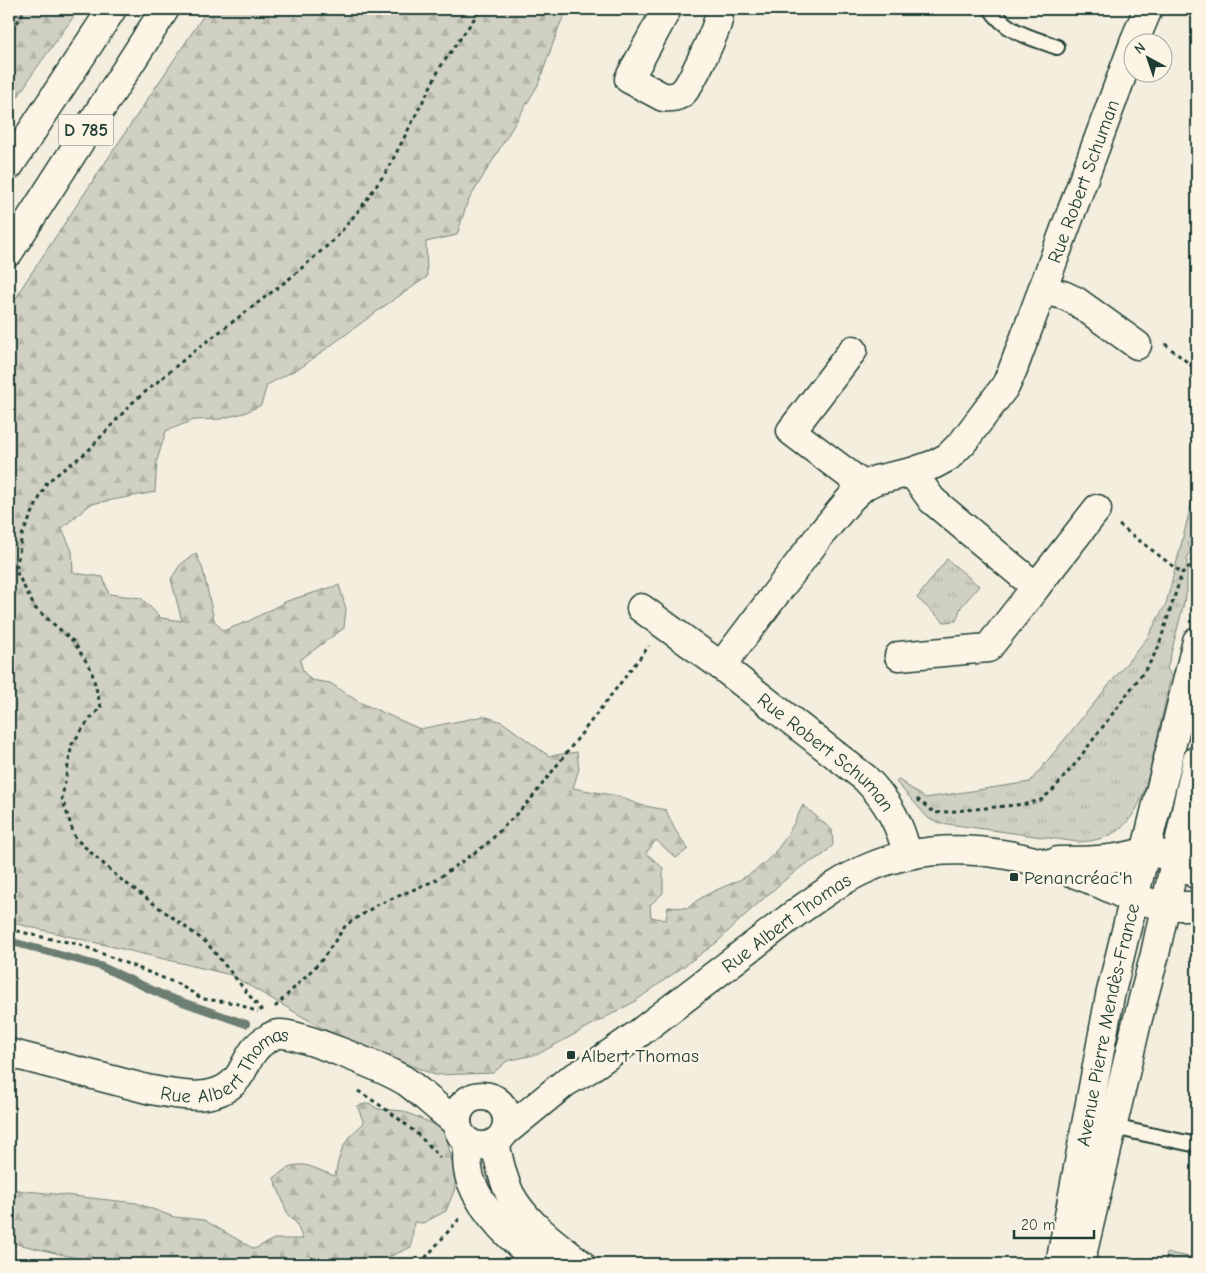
<svg xmlns="http://www.w3.org/2000/svg" width="1206" height="1273" font-family="'Comic Neue',sans-serif">
<style>
.grass{fill:url(#grass-tufts);stroke:#78877b}
.forest{fill:url(#forest-firs);stroke:#78877b}
.lines{fill:none;stroke-linecap:round;stroke-linejoin:round}
.stream{stroke:#6c7d72;stroke-width:8}
.service-casing{stroke:#1f3d34;stroke-width:18}
.minor-casing{stroke:#1f3d34;stroke-width:31}
.tertiary-casing{stroke:#1f3d34;stroke-width:31}
.trunk-casing{stroke:#1f3d34;stroke-width:31}
.path{stroke:#1f3d34;stroke-width:3;stroke-dasharray:4 4;stroke-linecap:butt}
.service{stroke:#fcf5e5;stroke-width:14}
.minor{stroke:#fcf5e5;stroke-width:28}
.tertiary{stroke:#fcf5e5;stroke-width:28}
.trunk{stroke:#fcf5e5;stroke-width:28}
.poi-dot{fill:#1f3d34;stroke:#fcf5e5;stroke-width:2}
.labels{text-anchor:middle;stroke-width:5;stroke-linejoin:round;paint-order:stroke}
.shield{fill:#fcf5e5;stroke:#617469;stroke-width:1}
.shield-label{font-size:18px;font-weight:bold;fill:#1f3d34}
.street-label{font-size:19px;fill:#1f3d34;stroke:#fcf5e5}
.poi-label{font-size:19px;fill:#1f3d34;stroke:#fcf5e5;text-anchor:start}
</style>
<defs>
<pattern id="grass-tufts" width="24" height="20" patternUnits="userSpaceOnUse" patternTransform="scale(1.25)"><rect width="24" height="20" fill="#d0d1c2"/><path d="M3 7l-1-3M5 7V3M7 7l1-3M15 17l-1-3M17 17v-4M19 17l1-3" fill="none" stroke="#b2b4a7"/></pattern>
<pattern id="forest-firs" width="22" height="20" patternUnits="userSpaceOnUse" patternTransform="scale(1.25)"><rect width="22" height="20" fill="#d0d1c2"/><path d="M5 1l3.5 6h-7zM16 11l3.5 6h-7z" fill="#b2b4a7"/></pattern>
</defs>
<rect width="100%" height="100%" fill="#f3eede"/>
<filter id="ink" filterUnits="userSpaceOnUse"><feTurbulence type="fractalNoise" baseFrequency=".02" numOctaves="2"/><feDisplacementMap in="SourceGraphic" scale="10" xChannelSelector="R" yChannelSelector="G"/><feConvolveMatrix kernelMatrix="1 2 1 2 8 2 1 2 1" color-interpolation-filters="sRGB"/></filter>
<g filter="url(#ink)">
<path class="grass" d="M1197,482V536L1187,559V591L1167,669L1171,675C1166,699 1161,723 1155,747C1145,794 1137,840 1078,842L941,823L929,819L896,782L899,780L925,798L1030,782L1148,637L1158,618L1166,604Z
M947,559L979,586L961,607L956,621L944,622L917,598Z"/>
<path class="forest" d="M9,9H79L33,73L9,111Z
M208,9H568L560,24L538,85L467,203L457,235L426,242L427,277L383,307L303,366L267,385L261,405L244,413L220,419L194,420L166,431L157,460L155,492L91,504L62,528L72,551L73,573L103,577L109,594L141,598L161,618L182,621L171,579L180,565L196,553L203,570L214,620L223,631L249,621L287,601L339,585L346,609L344,628L300,660L303,671L311,680L330,683L359,702L420,729L484,716L502,722L549,756L577,752L579,769L573,788L617,796L640,805L666,810L674,828L688,849L676,858L656,840L646,853L663,868V893L650,905L651,917L666,920L668,907L688,908C707,889 735,886 756,870C779,853 791,830 803,805L832,830L833,845L823,855L801,867L780,884L744,916L716,943L634,1002L538,1054L507,1061L493,1073L435,1075L336,1036L231,975L9,922V311L24,284Z
M369,1103L378,1109L403,1111L438,1126L446,1135L456,1179L454,1191L446,1211L423,1223L414,1222L411,1247L389,1257L385,1264H124L81,1259L9,1242V1189L136,1203L174,1217L204,1220L254,1249L274,1239H303L296,1223L288,1215L274,1178C301,1156 306,1166 335,1176C340,1150 344,1140 364,1123L357,1106Z
M1167,1253L1197,1258V1264H1164Z"/>
<g class="lines">
<path class="stream" d="M9,941L100,966L165,996L246,1024"/>
<defs>
<path id="service" d="M991,9C1007,33 1031,37 1057,47
M1113,1127L1197,1145"/>
<g id="minor">
<path d="M667,9L629,79L663,97C670,98 679,97 684,91C691,84 716,31 718,20C719,17 719,13 719,9"/>
<path d="M1134,42L1148,9"/>
<path d="M1042,290L1063,295L1076,301L1137,345"/>
<path d="M853,350L791,431L864,486"/>
<path d="M1036,587L1097,509"/>
<path id="s1" d="M641,608L721,666L865,778C887,800 901,824 907,855"/>
<path d="M899,656L988,648L1036,587L932,500L912,472"/>
<path id="s2" d="M721,666L821,534L851,498L864,486L876,480L912,472L935,464L948,457L963,442L1006,385L1013,369L1134,43"/>
<path d="M1058,861C1088,861 1117,861 1146,851"/>
<path id="s3" d="M9,1053L147,1089C177,1095 221,1106 241,1073C248,1060 254,1045 269,1038C271,1036 276,1034 279,1034C298,1032 390,1071 407,1082C424,1095 440,1110 457,1123"/>
<circle cx="482" cy="1121" r="25"/>
<path id="s4" d="M505,1132L566,1082L587,1070L634,1037L797,912C819,897 842,879 868,868C954,830 1055,859 1134,900"/>
<path d="M468,1142C467,1155 466,1169 471,1181C483,1214 515,1242 541,1264"/>
<path d="M495,1143C499,1160 502,1178 510,1194C525,1223 556,1244 581,1264"/>
</g>
<g id="tertiary">
<path d="M1160,854L1175,857L1197,875"/>
<path d="M1148,902L1165,906H1197"/>
<path id="s5" d="M1060,1264L1110,996L1197,641"/>
<path d="M1080,1264L1137,1022L1155,954L1197,760"/>
</g>
<path id="trunk" d="M9,166L112,9
M9,252L165,9"/>
</defs>
<use href="#service" class="service-casing"/>
<use href="#minor" class="minor-casing"/>
<use href="#tertiary" class="tertiary-casing"/>
<use href="#trunk" class="trunk-casing"/>
<path class="path" d="M9,37L25,9
M1165,344L1197,370
M1119,525L1182,573
M1192,559L1197,560
M917,799L935,813L1026,804L1041,800L1053,790L1075,764L1148,666L1158,648L1182,573L1190,566L1197,543
M9,929L46,938L78,944L178,984L203,999L235,1003L258,1012
M275,1007L321,961L346,925L377,905L436,880L488,843L531,799L649,646
M262,1011L207,943L119,878L75,838L62,798L72,744L89,720L101,707L91,669L73,641L35,608L16,571L22,535L47,482L87,452L132,403L193,352L289,279L335,239L363,205L388,169L441,66L481,9
M358,1091C387,1109 418,1131 440,1158
M420,1264L460,1218"/>
<use href="#service" class="service"/>
<use href="#minor" class="minor"/>
<use href="#tertiary" class="tertiary"/>
<use href="#trunk" class="trunk"/>
</g>
</g>
<g class="poi-dot">
<rect x="1009" y="872" width="10" height="10" rx="2.5"/>
<rect x="566" y="1050" width="10" height="10" rx="2.5"/>
</g>
<g class="labels">
<rect class="shield" x="58.5" y="114.5" width="55" height="31" rx="4"/>
<g class="shield-label">
<text x="86" y="136">D 785</text>
</g>
<g class="street-label">
<text dy="7" stroke="none"><textPath href="#s2" startOffset="630">Rue Robert Schuman</textPath></text>
<text dy="7" stroke="none"><textPath href="#s1" startOffset="235">Rue Robert Schuman</textPath></text>
<text dy="7" stroke="none"><textPath href="#s4" startOffset="351">Rue Albert Thomas</textPath></text>
<text dy="7" stroke="none"><textPath href="#s5" startOffset="244">Avenue Pierre Mendès-France</textPath></text>
<text dy="7" stroke="none"><textPath href="#s3" startOffset="234">Rue Albert Thomas</textPath></text>
</g>
<g class="poi-label">
<text x="1024" y="884">Penancréac'h</text>
<text x="581" y="1062">Albert Thomas</text>
</g>
</g>
<rect width="1206" height="1273" fill="none" stroke="#fcf5e5" stroke-width="30"/>
<rect x="15" y="15" width="1176" height="1243" fill="none" stroke="#1f3d34" stroke-width="2" filter="url(#ink)"/>
<g transform="translate(1148 58) rotate(320)"><circle r="24" fill="#fcf5e5" stroke="#a4ab9e"/>
<path d="M0-4L9 19L0 12L-9 19Z" fill="#1f3d34"/>
<text y="-8" font-size="14" font-weight="bold" text-anchor="middle" fill="#1f3d34">N</text>
</g>
<path d="M1014 1230v8h80v-8" fill="none" stroke="#1f3d34" stroke-width="2.5"/>
<text x="1021" y="1230" font-size="15" fill="#1f3d34" stroke="#fcf5e5" stroke-width="4" paint-order="stroke">20 m</text>
</svg>
